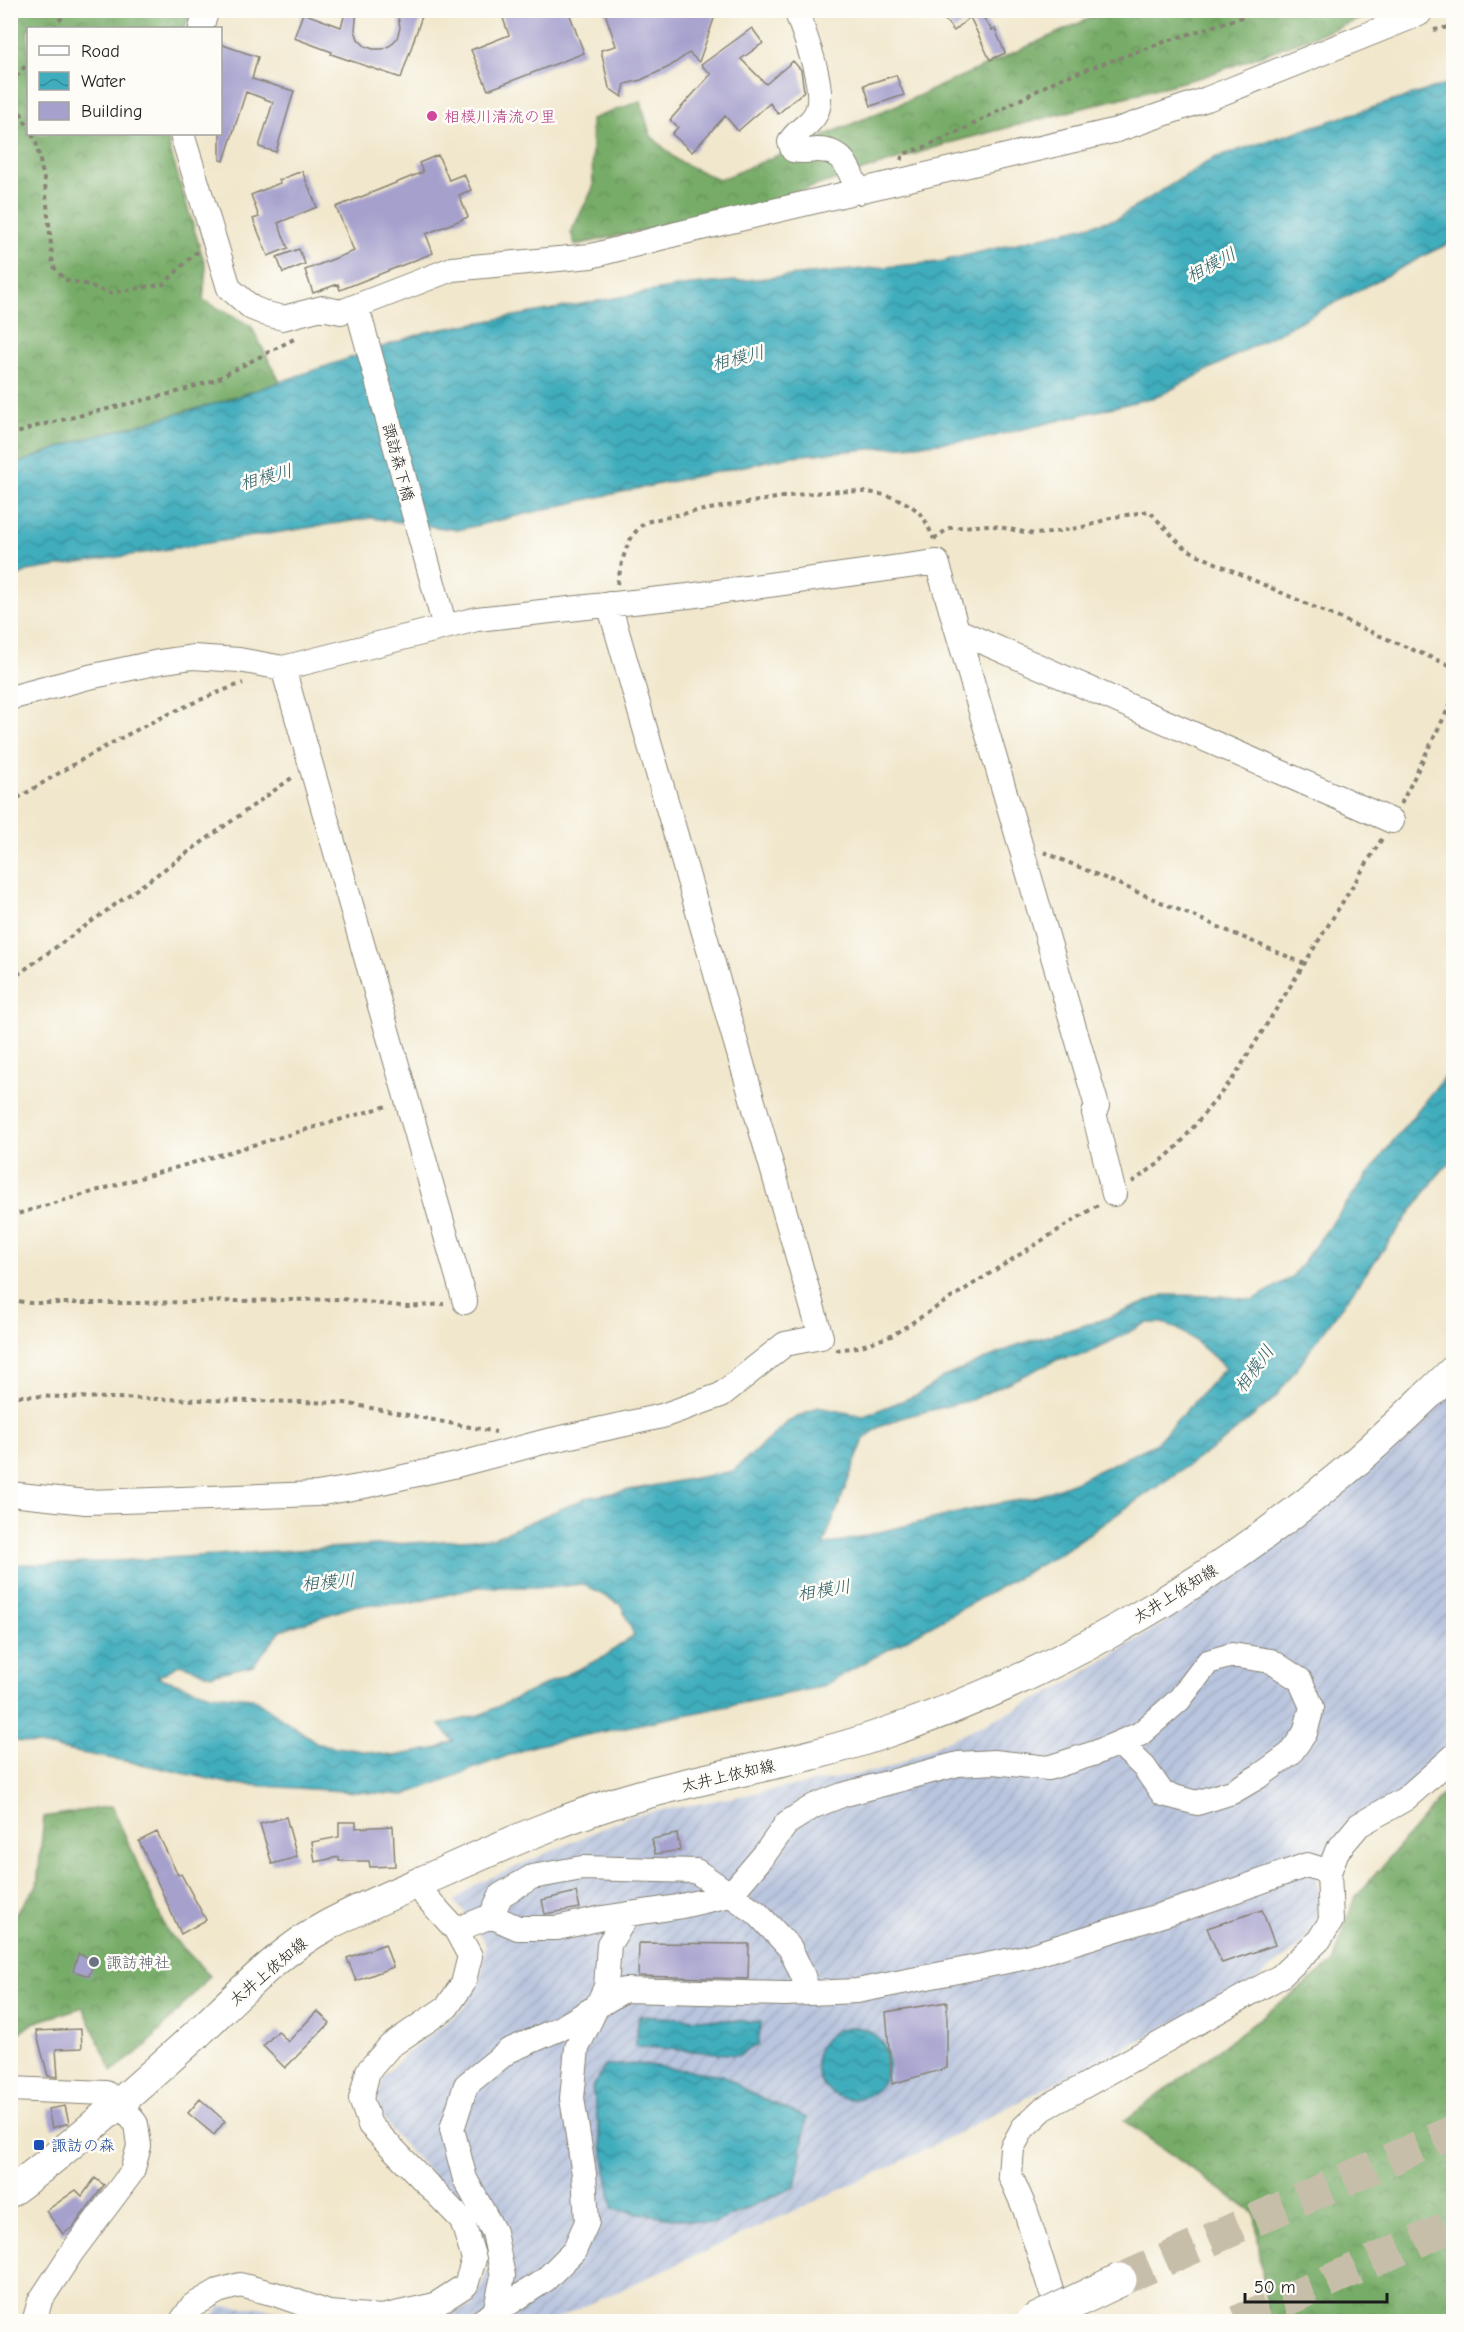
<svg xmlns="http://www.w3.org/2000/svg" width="1464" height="2332" font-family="'Comic Neue','Klee One',sans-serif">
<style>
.industrial{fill:url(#industrial-furrows)}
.forest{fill:url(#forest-crowns);stroke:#4a6442;stroke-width:1.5}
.water{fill:url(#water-waves);stroke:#2e646c;stroke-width:1.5;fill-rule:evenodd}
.building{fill:#a6a0cd}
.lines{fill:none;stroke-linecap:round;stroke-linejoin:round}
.highway-tunnel{stroke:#c6bea9;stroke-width:33;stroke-dasharray:33 16;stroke-linecap:butt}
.minor-casing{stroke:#868274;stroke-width:26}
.major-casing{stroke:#868274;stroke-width:32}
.path{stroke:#868274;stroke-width:4;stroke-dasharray:4.5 4.5;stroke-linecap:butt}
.minor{stroke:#fff;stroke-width:24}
.major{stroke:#fff;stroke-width:30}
.highway-bridge-casing{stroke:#868274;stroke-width:35;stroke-linecap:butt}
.highway-bridge{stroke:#fff;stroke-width:33}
.hotel-dot{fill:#d1479c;stroke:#fdfcf7;stroke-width:2}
.worship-dot{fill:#6b7280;stroke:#fdfcf7;stroke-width:2}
.transit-dot{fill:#1a4fb4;stroke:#fdfcf7;stroke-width:2}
.labels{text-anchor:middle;stroke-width:5;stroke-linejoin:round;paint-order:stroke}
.hotel-label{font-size:16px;fill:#b23c85;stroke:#fdfcf7;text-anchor:start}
.street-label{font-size:16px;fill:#1c1c1c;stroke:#fdfcf7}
.worship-label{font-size:16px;fill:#5b616d;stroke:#fdfcf7;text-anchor:start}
.transit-label{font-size:16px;fill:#164399;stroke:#fdfcf7;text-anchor:start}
.water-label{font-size:18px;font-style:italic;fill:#2c5d64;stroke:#fdfcf7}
</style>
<defs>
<pattern id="industrial-furrows" width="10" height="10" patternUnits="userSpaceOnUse" patternTransform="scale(1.5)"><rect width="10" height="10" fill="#b9c5de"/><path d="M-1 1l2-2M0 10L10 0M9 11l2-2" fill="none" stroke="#9ea9be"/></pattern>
<pattern id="forest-crowns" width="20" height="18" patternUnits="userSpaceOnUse" patternTransform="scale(1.5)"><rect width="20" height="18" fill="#77ac68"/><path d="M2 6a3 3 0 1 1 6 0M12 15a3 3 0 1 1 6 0" fill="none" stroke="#618b55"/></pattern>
<pattern id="water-waves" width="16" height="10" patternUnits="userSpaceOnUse" patternTransform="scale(1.5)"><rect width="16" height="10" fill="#3fadbd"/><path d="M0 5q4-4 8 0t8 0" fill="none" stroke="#348c99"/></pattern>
</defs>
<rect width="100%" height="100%" fill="#fdfcf7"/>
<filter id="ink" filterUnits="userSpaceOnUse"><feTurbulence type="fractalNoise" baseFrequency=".0167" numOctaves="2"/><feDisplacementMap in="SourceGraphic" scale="12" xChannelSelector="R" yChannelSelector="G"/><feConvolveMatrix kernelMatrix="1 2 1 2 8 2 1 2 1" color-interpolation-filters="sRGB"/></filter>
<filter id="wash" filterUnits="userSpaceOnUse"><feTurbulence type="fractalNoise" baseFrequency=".008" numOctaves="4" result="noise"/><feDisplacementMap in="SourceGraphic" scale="24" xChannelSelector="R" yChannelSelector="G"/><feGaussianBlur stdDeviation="1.35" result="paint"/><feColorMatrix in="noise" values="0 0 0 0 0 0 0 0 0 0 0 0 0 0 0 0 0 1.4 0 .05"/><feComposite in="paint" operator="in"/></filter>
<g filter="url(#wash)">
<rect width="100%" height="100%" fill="#f1e7cc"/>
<path class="industrial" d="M1453,1389V1744L1315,1874L1319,1895V1918L1304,1942L1252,1983L894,2165L552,2321H422L473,2306L489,2268L480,2226L393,2133L379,2109L378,2096L384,2076L405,2055L464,2008L481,1977L486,1945L470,1917L454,1902L473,1886L630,1816L887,1769L1055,1691L1232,1580L1414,1431Z
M221,2307H260L313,2321H208Z"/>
<path class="forest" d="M11,11H192L185,28H28V134H167L170,150L206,268L203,300L251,326L280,382L221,402L75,442L11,466Z
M1106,11H1382L1205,76L949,143L750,207L575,245L571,232L593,188L591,119L641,101L650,135L678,161L719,180L916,97Z
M1453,1783V2321H1268L1255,2214L1124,2121L1333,1963L1354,1899Z
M112,1806L167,1931L210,1976L145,2047L112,2071L83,2007L33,2023L11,2039L10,1921L37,1886L44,1817Z"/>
<path class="water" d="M1453,82V242L1433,251L1159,396L982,439L791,456L589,499L458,530L371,518L27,571L11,582V466L75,442L221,402L426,332L682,286L939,262L1116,219L1214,158Z
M1453,1066V1161L1440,1172L1275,1398L1226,1439L1061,1553L821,1687L533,1746L405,1795L232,1784L151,1766L11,1740V1564H67L493,1538L586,1498L733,1471L788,1422L818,1407L864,1416L919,1394L942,1378L1020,1344L1102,1320L1164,1295L1221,1296L1253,1300L1292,1277L1390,1145ZM1146,1323C1152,1323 1160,1322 1166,1324C1185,1329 1211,1354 1225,1368L1155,1444L1072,1483L1033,1498L990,1505L823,1546L864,1439L879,1427L904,1417L971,1400L1059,1359L1087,1354ZM583,1584L621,1605L634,1635L602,1658L480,1715L440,1725L453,1741L439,1748L393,1756L319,1744L253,1698L211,1694L157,1677L181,1664L211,1675L253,1665L282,1630L357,1605L412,1603L479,1587H555Z
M639,2016L761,2022L758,2044L740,2055L635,2046Z
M816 2063a36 36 0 1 1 72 0a36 36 0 1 1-72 0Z
M638,2064L723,2075L750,2093L807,2118L795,2187L712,2224L613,2209L592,2088L605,2066Z"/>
<g id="blocks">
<path class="building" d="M346,10H357L355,30L358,39L365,46L373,49H383L391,45L397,38L400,28L397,10H424L401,78L331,54L332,52L294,38L303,13L341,27Z
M500,10H568L584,53L488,90L471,50L509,35Z
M604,10H717L699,62L689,53L669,67L641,80L625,84L622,97L609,88L601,50L616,46Z
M937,10H978L992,30L995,29L1005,53L990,60L970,17L954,31Z
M752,28L763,43L741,59L766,84L793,61L801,70L804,91L778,114L770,103L738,131L725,116L692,152L672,134L678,127L670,120L711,74L701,65Z
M220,44L258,57L252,79L294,91L276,152L259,147L273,102L246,92L224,161L220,160Z
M896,75L904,95L871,106L864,85Z
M438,155L449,180L464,174L471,190L459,195L468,217L426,234L433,253L340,290L338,284L313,293L305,270L354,251L336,207L423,172L419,163Z
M302,171L317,207L278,223L288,248L268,256L253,219L259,217L251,195L280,183L279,180Z
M299,249L305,264L283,273L277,257Z
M286,1817L297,1857L272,1864L260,1824Z
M339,1822H356V1828L393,1826L395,1866L370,1867L369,1861H339V1857L315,1862L312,1842L339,1837Z
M157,1832L178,1875L181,1874L206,1920L181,1934L139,1841Z
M677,1834L680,1850L655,1854L652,1839Z
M576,1892L580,1908L545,1914L542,1900Z
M1262,1910L1275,1945L1222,1963L1207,1928Z
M639,1943L749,1944L748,1979L638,1976Z
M385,1944L393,1967L356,1981L347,1958Z
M78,1954L95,1959L89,1976L73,1971Z
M947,2002V2068L892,2084L886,2012Z
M317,2011L330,2023L285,2068L263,2046L278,2031L288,2042Z
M81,2029L82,2048L56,2049L58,2077L48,2076L36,2031Z
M200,2099L225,2121L214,2135L188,2113Z
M65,2106L69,2123L52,2128L48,2109Z
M95,2178L104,2185L73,2227L63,2234L46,2211L76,2190L82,2196Z"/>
</g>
</g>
<g filter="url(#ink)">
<use href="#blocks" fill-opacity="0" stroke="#868274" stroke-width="1.5"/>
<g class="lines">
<path class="highway-tunnel" d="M1120,2280L1454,2131
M1237,2322L1454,2225"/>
<defs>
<path id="minor" d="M796,10C804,34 829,93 815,115C809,126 796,130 790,142L793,150C802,152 809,151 818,150C844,150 850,170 858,192
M201,28L207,10
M182,134L229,288L252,308L267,314L283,318L322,308L341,312L452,269L591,256L676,234L1117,130L1207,99L1419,14V10
M357,307L445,627
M958,631L1392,821
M283,668L465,1302
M10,698L89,677L159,662L193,657L239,660L283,668L477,619L688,596L937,562L1097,1106L1094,1113L1114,1194
M10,1494L86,1502L154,1500L317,1494L364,1486L457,1465L543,1442L662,1416L721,1395L785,1344L821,1337L609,604
M491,1916L501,1895L532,1877L582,1868L696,1871L757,1913L790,1948L803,1976L808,1993
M456,1930L491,1916L518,1928H557L602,1918L677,1907L730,1895L764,1855L787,1823L814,1806L842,1795L958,1764L994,1762L1048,1768L1095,1753L1140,1734L1179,1700L1208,1662L1232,1655L1271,1661L1300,1680L1312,1707L1305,1733L1290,1754L1261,1775L1232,1792L1197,1803L1163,1794L1144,1767L1119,1743
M10,2089L106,2093L120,2103L136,2124L139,2146L132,2172L72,2252L40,2301L34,2322
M495,2312L503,2276L494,2232L465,2179L452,2129L466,2085L508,2051L561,2028L624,1990L785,1994L857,1991L1027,1957L1197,1904L1307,1865L1329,1872
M181,2322L192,2306L218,2291L240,2285L275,2294L329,2313L382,2317L435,2305L466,2285L474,2259L462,2220L370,2125L361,2099L368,2071L390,2046L447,2007L463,1984L470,1956L456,1930L426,1897L420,1882
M480,2322L545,2280L574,2251L587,2222L584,2174L572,2098L577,2048L606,1987L609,1944L628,1914
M1061,2322L1025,2209L1010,2175L1012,2148L1023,2128L1043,2109L1281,1976L1319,1940L1331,1921L1329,1872L1337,1851L1359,1825L1405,1799L1454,1756"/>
<path id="major" d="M10,2192C76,2143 137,2088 198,2033C238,1995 279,1951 328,1925C365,1905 405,1889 443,1872C508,1843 573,1814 641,1795C720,1773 802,1762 879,1735C1045,1680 1208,1586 1342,1474C1381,1441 1417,1405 1454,1370"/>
</defs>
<use href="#minor" class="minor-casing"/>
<use href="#major" class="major-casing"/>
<path class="path" d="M54,28L67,10
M1434,30L1454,26
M10,83L28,63
M10,100H14L28,127
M32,134L36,142L45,184L53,266L65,280L85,284L109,293L164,284L195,253H199
M901,160L903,154L925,147L970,126L1057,80L1164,42L1264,10
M10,436L33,427L177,392L215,380L294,339
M934,539L949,528L989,525L1034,534L1049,533L1088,526L1110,518L1149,511L1182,546L1196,554C1281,593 1367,631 1454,667
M617,584C623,560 625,537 646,522C677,514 709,509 740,504C786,497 886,474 921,515C927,521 930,532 934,539
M10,803C84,757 160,713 243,683
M1401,804L1454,697
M1044,852L1305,964
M10,980L293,777
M1132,1182L1158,1164L1178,1146L1234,1077L1383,837
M10,1216L387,1106
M10,1300L30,1303H136L342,1299L408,1307L444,1304
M836,1350L858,1347L891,1336L1098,1205
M10,1394L20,1396L345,1403L496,1432"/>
<use href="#minor" class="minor"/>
<use href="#major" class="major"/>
<defs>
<path id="highway-bridge" d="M1032,2322L1120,2280"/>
</defs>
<use href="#highway-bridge" class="highway-bridge-casing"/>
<use href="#highway-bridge" class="highway-bridge"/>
</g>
</g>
<circle class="hotel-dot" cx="432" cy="116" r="6"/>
<circle class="worship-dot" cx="94" cy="1962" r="6"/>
<rect class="transit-dot" x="33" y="2139" width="12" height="12" rx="3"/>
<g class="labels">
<g class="hotel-label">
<text x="444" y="122">相模川清流の里</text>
</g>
<g class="street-label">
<text transform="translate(399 462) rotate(75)" y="6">諏訪森下橋</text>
<text transform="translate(1175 1593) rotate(-32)" y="6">太井上依知線</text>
<text transform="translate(728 1775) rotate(-13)" y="6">太井上依知線</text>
<text transform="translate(268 1971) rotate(-40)" y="6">太井上依知線</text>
</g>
<g class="worship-label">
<text x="106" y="1968">諏訪神社</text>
</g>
<g class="transit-label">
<text x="51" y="2151">諏訪の森</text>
</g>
<g class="water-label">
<text transform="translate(1211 265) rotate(-28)" y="6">相模川</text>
<text transform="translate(738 358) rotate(-14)" y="6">相模川</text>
<text transform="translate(266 477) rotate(-15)" y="6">相模川</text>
<text transform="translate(1254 1369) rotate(-54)" y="6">相模川</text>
<text transform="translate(328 1582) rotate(-5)" y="6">相模川</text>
<text transform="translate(824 1590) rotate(-9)" y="6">相模川</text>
</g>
</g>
<rect width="1464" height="2332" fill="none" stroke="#fdfcf7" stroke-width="36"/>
<rect x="27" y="27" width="195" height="108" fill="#fdfcf7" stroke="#a3a29f" stroke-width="1.5"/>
<rect x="39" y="46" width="30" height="9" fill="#ffffff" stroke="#a3a29f" stroke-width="1.5"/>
<text x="81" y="57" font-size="18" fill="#1c1c1c">Road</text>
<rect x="39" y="72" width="30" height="18" fill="url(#water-waves)" stroke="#a3a29f" stroke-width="1.5"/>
<text x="81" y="87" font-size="18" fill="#1c1c1c">Water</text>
<rect x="39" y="102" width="30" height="18" fill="#a6a0cd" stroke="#a3a29f" stroke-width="1.5"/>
<text x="81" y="117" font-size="18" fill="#1c1c1c">Building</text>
<path d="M1245 2293v9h142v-9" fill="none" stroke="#1c1c1c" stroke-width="3"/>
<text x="1254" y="2293" font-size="18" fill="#1c1c1c" stroke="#fdfcf7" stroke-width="4.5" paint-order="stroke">50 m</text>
</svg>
